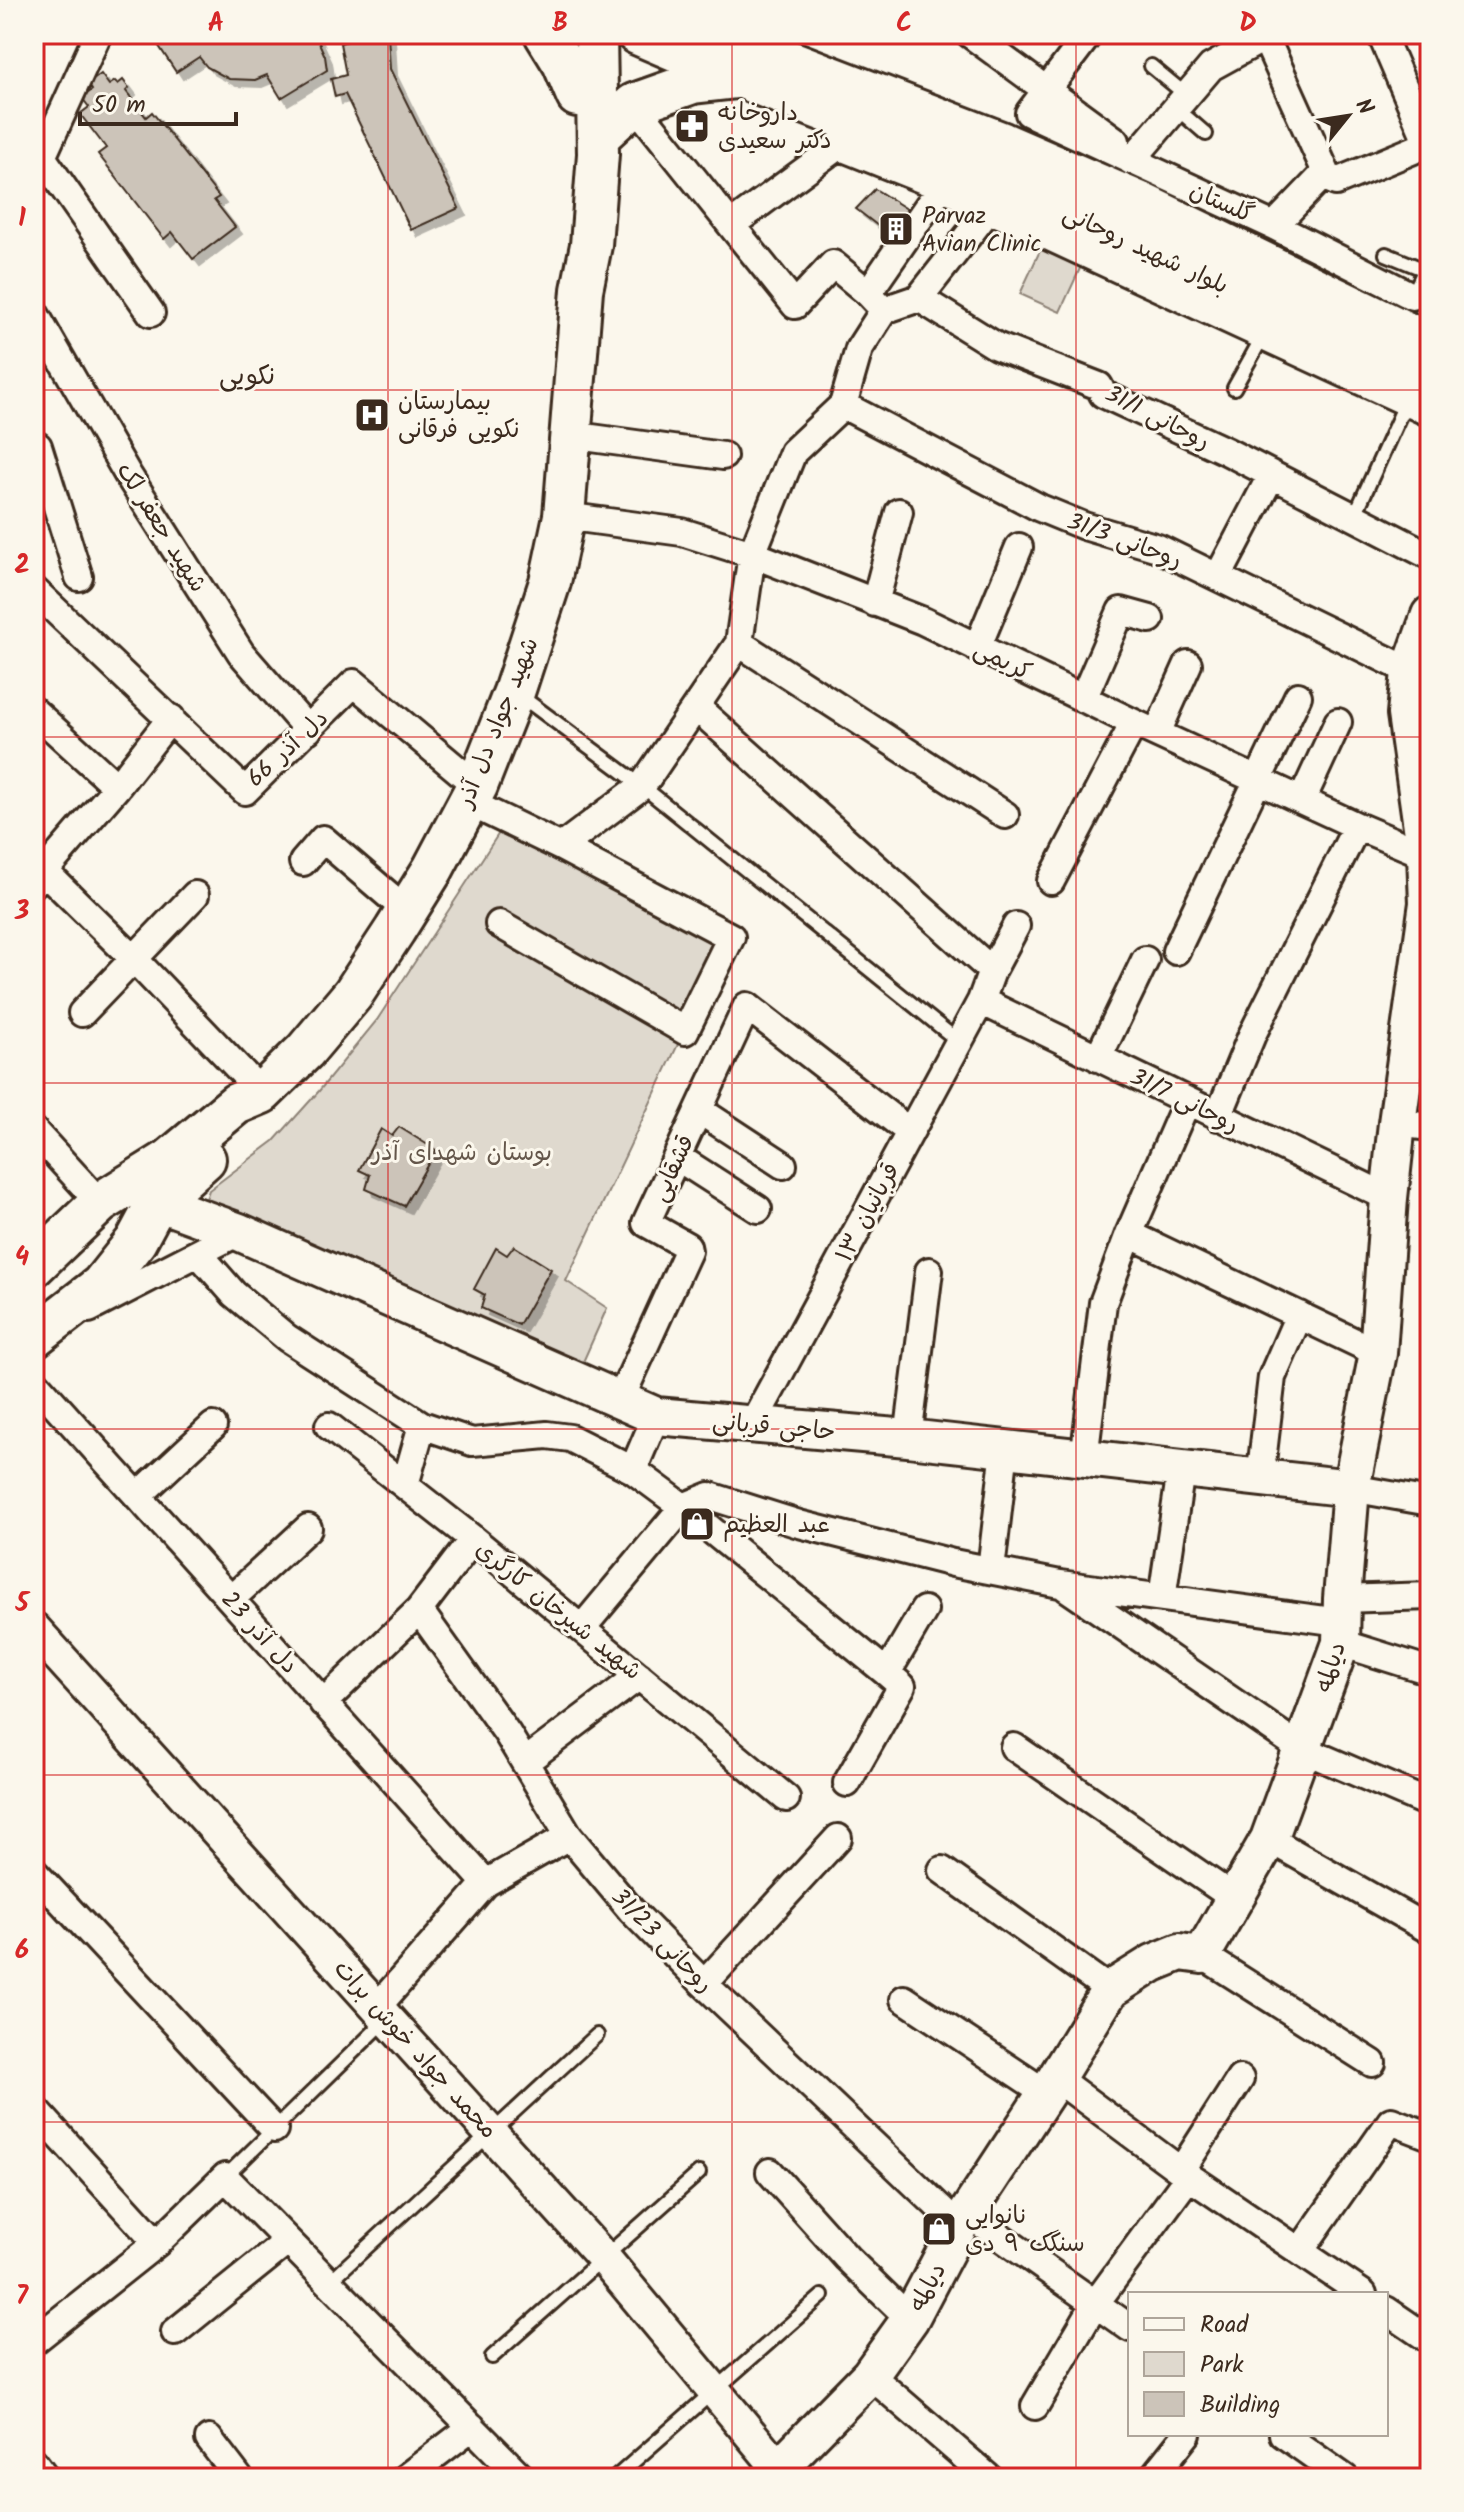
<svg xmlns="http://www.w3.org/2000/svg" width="1464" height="2512" font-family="Kalam,'Playpen Sans Arabic',sans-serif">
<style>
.green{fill:#dfd9ce;stroke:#8d8276;stroke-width:2}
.building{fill:#ccc4b9;stroke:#3b2a1e;stroke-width:2;filter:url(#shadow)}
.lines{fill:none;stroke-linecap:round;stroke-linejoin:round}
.service-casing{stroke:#3b2a1e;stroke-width:18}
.minor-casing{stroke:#3b2a1e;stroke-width:32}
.tertiary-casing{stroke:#3b2a1e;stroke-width:38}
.secondary-casing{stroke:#3b2a1e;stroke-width:42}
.primary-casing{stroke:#3b2a1e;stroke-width:46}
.service{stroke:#fbf7ec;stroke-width:12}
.minor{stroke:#fbf7ec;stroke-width:26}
.tertiary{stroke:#fbf7ec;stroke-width:32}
.secondary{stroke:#fbf7ec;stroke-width:36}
.primary{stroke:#fbf7ec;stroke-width:40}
.grid{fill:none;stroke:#d62828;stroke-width:2;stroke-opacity:0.55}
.labels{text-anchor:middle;stroke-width:6;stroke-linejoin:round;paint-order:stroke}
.poi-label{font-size:24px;fill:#3b2a1e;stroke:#fbf7ec;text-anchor:start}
.street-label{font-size:24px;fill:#3b2a1e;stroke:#fbf7ec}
.park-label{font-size:24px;fill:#64564a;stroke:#fbf7ec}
.neighbourhood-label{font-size:26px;fill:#3b2a1e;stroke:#fbf7ec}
.neatline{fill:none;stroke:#d62828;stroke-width:3}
.grid-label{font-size:26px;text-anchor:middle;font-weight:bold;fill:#d62828}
</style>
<defs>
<filter id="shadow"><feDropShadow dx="7" dy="7" stdDeviation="0" flood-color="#0004"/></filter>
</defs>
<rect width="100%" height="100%" fill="#fbf7ec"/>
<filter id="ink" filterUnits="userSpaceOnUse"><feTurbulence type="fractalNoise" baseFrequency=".0125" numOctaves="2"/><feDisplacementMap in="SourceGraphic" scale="16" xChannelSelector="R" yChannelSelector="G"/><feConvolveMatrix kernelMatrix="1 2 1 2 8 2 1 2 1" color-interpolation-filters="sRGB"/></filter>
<g filter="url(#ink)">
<path class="green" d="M1044,242L1083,262L1060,312L1020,294Z
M510,816L725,945L566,1281L607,1308L583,1362L211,1211L205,1202L209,1190L274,1141L319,1091L377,1020Z"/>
<path class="building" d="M151,34H315L325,56L327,70L281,98L267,75L255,80L229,79L207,67L199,57L176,72Z
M348,34H388L390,69L459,208L411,230L345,94L335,97L331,79L346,75L340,43L348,41Z
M101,74L109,85L115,81L118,84L123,80L129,88L126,91L146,117L152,112L219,197L214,200L235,227L193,259L172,232L164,239L98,154L106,148L80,114L89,107L82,98L92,90L88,84Z
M875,189L918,216L900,243L856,209Z
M399,1127L436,1150L404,1206L366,1189L370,1175L359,1170L381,1129L392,1136Z
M514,1246L551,1269L519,1325L481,1308L485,1295L474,1289L496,1248L507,1255Z"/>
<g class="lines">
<defs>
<path id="service" d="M1151,66L1185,94
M1176,108L1206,134
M1386,254L1425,270
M1412,296L1430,258
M1234,388L1263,336
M1354,517L1406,402
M518,694L642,786L958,1041
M225,2177L386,2020
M329,2282L597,2035
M492,2357L699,2173
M615,2478L822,2296"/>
<path id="minor" d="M970,34L1116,141
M1089,34L1029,113L1274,226L1412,296
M1381,34L1430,148
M1265,37L1329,179L1336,182L1428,144
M634,104L795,305L833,264L868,293L884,310
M42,157L151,313
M1131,161L1211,67L1271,34
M35,173L98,34
M731,225L838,146L941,187L1430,413
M1274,226L1325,173
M868,293L941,187
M919,298L989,209
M884,310L919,298L996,346L1099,386L1103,394L1226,451L1430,556
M34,312L128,475L241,653L308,730
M843,405L1040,508L1084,526L1158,548L1410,671
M570,435L723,456
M34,450L38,446L79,577
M564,516L682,532L752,554L923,621L1134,723L1357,826L1426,855
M1218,577L1271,476
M34,590L245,791L354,683L477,786
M875,603L899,512
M739,643L1005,815
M977,648L1019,547
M1083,699L1121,611L1150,619
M696,707L992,971
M34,711L117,787
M1406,714L1430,717
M1157,733L1188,664
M1302,800L1338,722
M468,802L561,847L731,937L685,1031L499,924
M561,847L642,786L739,643L752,554L793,452L843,405L859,349L884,310
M34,861L134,959L262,1093
M303,862L323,839L407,911
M1051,881L1134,723
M34,883L117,787L171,718
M1176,951L1298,696
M981,1001L1389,1198
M82,1013L195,895
M1098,1058L1145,960
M699,1110L783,1165
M1218,1117L1252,1035L1357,826
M1397,1123L1430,1127
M34,1131L100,1203
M677,1157L758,1209
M1129,1234L1378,1353
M199,1254L234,1294L287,1338L422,1425L472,1442L547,1435L570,1438L633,1470L683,1507L887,1673L902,1686L847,1783
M89,1309L239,1232
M34,1381L486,1883
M620,1400L688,1251L687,1246L646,1223L747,1006L910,1132
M753,1423L981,1001L992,971L1016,926
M329,1426L473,1539L786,1798
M908,1438L929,1271
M1084,1459L1103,1303L1129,1234L1187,1101
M633,1470L656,1416
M1260,1479L1272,1377L1299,1315
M405,1485L422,1425
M1351,1488L1430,1502
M138,1496L213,1426
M991,1570L1005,1449
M1067,1588L1302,1749L1430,1804
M1162,1598L1181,1470
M231,1599L308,1528
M1342,1599L1430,1596
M419,1610L507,1733L569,1836L631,1910L704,1984L959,2226
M582,1628L683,1507L710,1496L799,1524L953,1563L1060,1584L1340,1622
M1341,1643L1430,1671
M887,1673L924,1610
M323,1703L419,1610L473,1539
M1014,1747L1234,1898
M525,1762L639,1676
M1269,1839L1426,1928
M942,1870L1110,1990
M34,1872L274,2129
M1202,1955L1372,2063
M704,1984L838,1838
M904,1999L1046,2093
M378,2006L486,1883L569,1836
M1056,2078L1181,2171L1363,2294
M34,2108L157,2243
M1181,2171L1240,2079
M770,2172L847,2258L910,2319
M968,2214L1130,2328
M1300,2251L1391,2121L1430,2136
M1386,2310L1430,2340
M175,2332L288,2241
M34,2341L157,2243L225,2177L522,2478
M870,2375L989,2478
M1035,2406L1095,2304L1189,2176
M1283,2434L1345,2478
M209,2439L239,2478
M34,2462L46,2478
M405,2478L472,2427
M1152,2478L1187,2434"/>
<path id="tertiary" d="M34,1629L604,2258L787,2478"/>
<path id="secondary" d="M157,1202L239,1232L656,1416L908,1438L1351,1488
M769,2478L870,2375L910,2319L959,2226L1056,2078L1110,1990L1153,1963L1180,1952L1202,1955L1269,1839L1341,1643L1342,1599L1351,1488L1378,1353L1389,1198L1397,1123L1428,903L1426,855L1406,714L1410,671L1430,615"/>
<path id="primary" d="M545,34L563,63L577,96
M637,34C753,85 873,128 990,178C1139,242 1284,313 1430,383
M720,34L1003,143L1139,202L1430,344
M598,137L634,104L693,83L737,78
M34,1266L100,1203L169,1160L236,1104L262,1093L305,1051L353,994L395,930L433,869L477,786L514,692L550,582L564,516L582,290L591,245L598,154L596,34
M34,1337L101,1285L136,1241L157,1202L205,1159"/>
</defs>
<use href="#service" class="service-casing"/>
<use href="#minor" class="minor-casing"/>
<use href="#tertiary" class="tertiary-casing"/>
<use href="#secondary" class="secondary-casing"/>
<use href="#primary" class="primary-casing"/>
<use href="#service" class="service"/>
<use href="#minor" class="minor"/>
<use href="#tertiary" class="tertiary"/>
<use href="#secondary" class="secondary"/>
<use href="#primary" class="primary"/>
</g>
</g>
<path class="grid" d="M388,34V2478M732,34V2478M1076,34V2478M34,390H1430M34,737H1430M34,1083H1430M34,1429H1430M34,1775H1430M34,2122H1430"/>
<defs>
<symbol id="pharmacy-square" viewBox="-11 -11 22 22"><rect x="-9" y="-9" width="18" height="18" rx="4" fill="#3b2a1e" stroke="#fbf7ec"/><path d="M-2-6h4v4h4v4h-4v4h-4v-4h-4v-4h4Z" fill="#fff"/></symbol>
<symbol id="building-square" viewBox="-11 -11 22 22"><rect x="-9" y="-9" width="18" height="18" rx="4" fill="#3b2a1e" stroke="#fbf7ec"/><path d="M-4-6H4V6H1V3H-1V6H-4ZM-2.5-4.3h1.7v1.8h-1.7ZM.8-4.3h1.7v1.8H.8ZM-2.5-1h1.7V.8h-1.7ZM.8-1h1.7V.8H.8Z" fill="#fff"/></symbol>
<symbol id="hospital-square" viewBox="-11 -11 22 22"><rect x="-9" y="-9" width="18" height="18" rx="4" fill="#3b2a1e" stroke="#fbf7ec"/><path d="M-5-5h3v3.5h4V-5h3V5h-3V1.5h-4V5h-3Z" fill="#fff"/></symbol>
<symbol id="shop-square" viewBox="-11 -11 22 22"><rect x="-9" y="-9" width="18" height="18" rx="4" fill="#3b2a1e" stroke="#fbf7ec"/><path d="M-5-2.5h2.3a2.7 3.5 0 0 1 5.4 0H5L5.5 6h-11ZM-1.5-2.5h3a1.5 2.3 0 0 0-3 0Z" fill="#fff"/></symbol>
</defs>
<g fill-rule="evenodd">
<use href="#pharmacy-square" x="672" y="106" width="40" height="40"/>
<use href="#building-square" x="876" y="209" width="40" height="40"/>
<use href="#hospital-square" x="352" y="395" width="40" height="40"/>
<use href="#shop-square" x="677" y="1504" width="40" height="40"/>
<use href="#shop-square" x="919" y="2209" width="40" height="40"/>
</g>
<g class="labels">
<g class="poi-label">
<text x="718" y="120">داروخانه<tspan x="718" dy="28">دکتر سعیدی</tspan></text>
<text x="922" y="223">Parvaz<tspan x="922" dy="28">Avian Clinic</tspan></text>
<text x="398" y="409">بیمارستان<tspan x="398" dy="28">نکویی فرقانی</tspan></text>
<text x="723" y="1532">عبد العظيم</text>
<text x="965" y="2223">نانوایی<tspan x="965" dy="28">سنگک ۹ دی</tspan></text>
</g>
<g class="street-label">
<text transform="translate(1222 202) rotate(24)" y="8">گلستان</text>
<text transform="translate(1146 249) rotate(25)" y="8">بلوار شهید روحانی</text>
<text transform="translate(1158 417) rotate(27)" y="8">روحانی 31/1</text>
<text transform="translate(162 527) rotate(58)" y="8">شهید جعفر لک</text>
<text transform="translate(1125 540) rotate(20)" y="8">روحانی 31/3</text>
<text transform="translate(1003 660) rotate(26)" y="8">کریمی</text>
<text transform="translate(497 722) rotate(-68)" y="8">شهید جواد دل آذر</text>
<text transform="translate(287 748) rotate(-43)" y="8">دل آذر 66</text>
<text transform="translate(1185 1100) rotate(26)" y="8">روحانی 31/7</text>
<text transform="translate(672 1168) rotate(-65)" y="8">قشقایی</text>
<text transform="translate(867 1212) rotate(-62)" y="8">۱۳ قربانیان</text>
<text transform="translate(774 1426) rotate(5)" y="8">حاجی قربانی</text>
<text transform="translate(559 1610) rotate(39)" y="8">شهید شیرخان کارگری</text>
<text transform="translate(260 1632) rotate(48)" y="8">دل آذر 23</text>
<text transform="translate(1330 1667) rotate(-73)" y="8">دیالمه</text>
<text transform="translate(663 1940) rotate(46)" y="8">روحانی 31/23</text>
<text transform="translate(416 2049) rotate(48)" y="8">محمد جواد خوش برات</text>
<text transform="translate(927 2287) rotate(-62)" y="8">دیالمه</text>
</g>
<g class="park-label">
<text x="462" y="1160">بوستان شهدای آذر</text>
</g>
<g class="neighbourhood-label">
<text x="247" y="384">نکویی</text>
</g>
</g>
<rect width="1464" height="2512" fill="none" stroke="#fbf7ec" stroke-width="88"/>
<rect x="1128" y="2292" width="260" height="144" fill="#fbf7ec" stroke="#aea59a" stroke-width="2"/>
<rect x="1144" y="2318" width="40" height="12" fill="#fbf7ec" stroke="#aea59a" stroke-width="2"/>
<text x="1200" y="2332" font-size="24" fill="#3b2a1e">Road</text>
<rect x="1144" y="2352" width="40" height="24" fill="#dfd9ce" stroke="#aea59a" stroke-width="2"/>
<text x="1200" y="2372" font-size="24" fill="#3b2a1e">Park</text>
<rect x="1144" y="2392" width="40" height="24" fill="#ccc4b9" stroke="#aea59a" stroke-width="2"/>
<text x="1200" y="2412" font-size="24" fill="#3b2a1e">Building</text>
<g transform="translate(1348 116) rotate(60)" stroke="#fbf7ec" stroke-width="6" paint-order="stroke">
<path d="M0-6L14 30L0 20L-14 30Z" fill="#3b2a1e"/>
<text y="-12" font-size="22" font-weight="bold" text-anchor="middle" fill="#3b2a1e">N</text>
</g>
<path d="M80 112v12h156v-12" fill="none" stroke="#3b2a1e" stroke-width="4"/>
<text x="92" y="112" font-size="24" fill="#3b2a1e" stroke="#fbf7ec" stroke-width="6" paint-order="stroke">50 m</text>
<rect x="44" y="44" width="1376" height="2424" class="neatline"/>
<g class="grid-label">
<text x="216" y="31">A</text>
<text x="560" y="31">B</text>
<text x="904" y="31">C</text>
<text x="1248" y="31">D</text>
<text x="22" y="226">1</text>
<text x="22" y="573">2</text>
<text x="22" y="919">3</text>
<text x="22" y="1265">4</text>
<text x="22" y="1611">5</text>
<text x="22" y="1958">6</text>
<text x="22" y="2304">7</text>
</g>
</svg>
